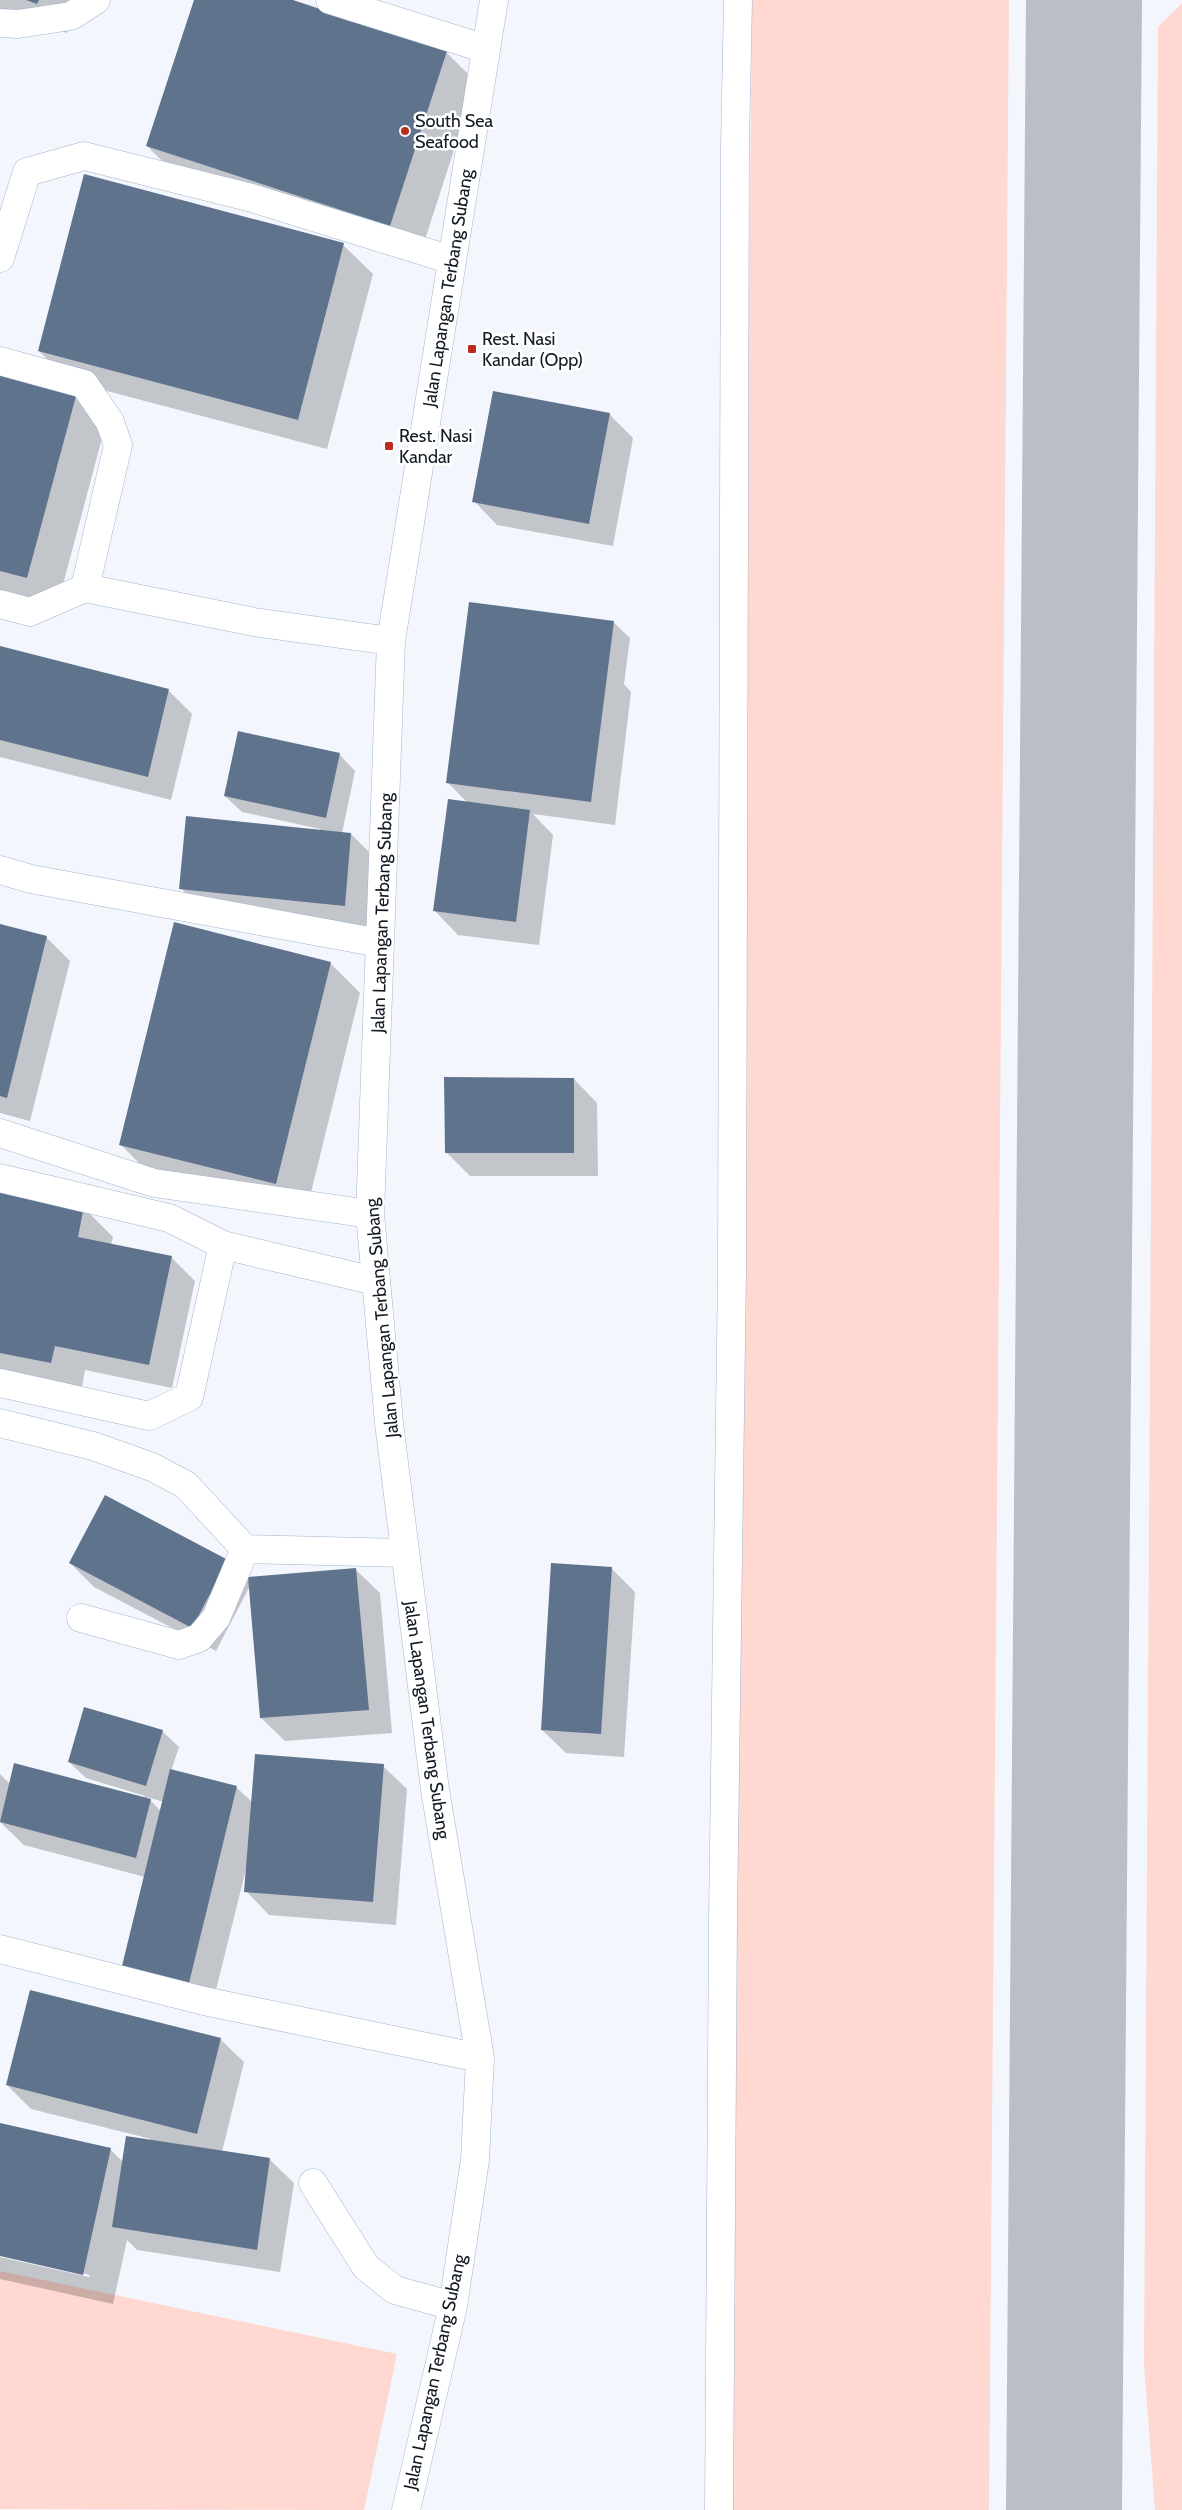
<svg xmlns="http://www.w3.org/2000/svg" width="1182" height="2510" font-family="Cabin,sans-serif">
<style>
.green{fill:#fed8d1}
.shadow{fill:#0003;fill-rule:evenodd}
.lines{fill:none;stroke-linecap:round;stroke-linejoin:round}
.taxiway{stroke:#babfc6;stroke-width:116}
.building{fill:#60738d}
.minor-casing{stroke:#a1b4cd;stroke-width:29}
.minor{stroke:#fff;stroke-width:28}
.poi-dot{fill:#b92c1e;stroke:#fff;stroke-width:2}
.labels{text-anchor:middle;stroke-width:5;stroke-linejoin:round;paint-order:stroke}
.poi-label{font-size:18px;fill:#121a23;stroke:#fff;text-anchor:start}
.street-label{font-size:18px;fill:#121a23;stroke:#fff}
</style>
<rect width="100%" height="100%" fill="#f3f7fd"/>
<path class="green" d="M752,0H1009L989,2510H726Z
M1182,3V2510H1155L1144,2364L1158,27Z
M0,2271L397,2354L364,2510L0,2509Z"/>
<path class="shadow" d="M0,0H79L67,33L0,9Z
M195,0H289L446,52L476,82L420,255L177,176L147,146Z
M343,245L373,274L327,449L69,381L39,351Z
M0,377L76,397L105,427L57,607L0,592Z
M609,414L633,438L613,546L497,525L474,501Z
M613,622L630,638L624,684L631,692L615,825L533,814L553,835L539,945L458,935L435,911L468,803L447,782Z
M0,648L168,690L192,714L171,800L0,757Z
M339,754L355,771L342,833L351,834L375,858L368,929L204,912L181,888L320,831V829L242,812L225,796Z
M0,926L46,937L70,961L30,1121L0,1113Z
M330,963L360,993L306,1213L150,1174L120,1144Z
M574,1079L597,1103L598,1176H470L446,1152Z
M0,1190L83,1207L113,1237L111,1245L171,1257L195,1281L172,1388L85,1370L81,1392L0,1375Z
M228,1561L250,1583L356,1570L380,1593L392,1733L285,1741L261,1718L250,1586L216,1651L94,1587L70,1563Z
M611,1568L635,1592L624,1757L566,1753L542,1730Z
M162,1731L179,1747L171,1771L237,1788L253,1803L383,1766L407,1789L396,1925L269,1915L246,1891V1869L212,2006L147,1989L145,1877L24,1845L0,1822V1774L10,1784L144,1798L145,1796L86,1778L69,1762ZM147,1797L164,1802L161,1811Z
M220,2039L244,2062L222,2152L270,2160L294,2183L280,2272L137,2250L127,2240L113,2304L0,2279V2257L89,2277L90,2275L0,2255V2125L110,2149L123,2162L151,2139L31,2109L7,2085Z"/>
<g class="lines">
<path class="taxiway" d="M1064,2510L1084,0"/>
</g>
<path class="building" d="M26,0H39L37,4Z
M194,0H293L447,51L390,226L146,146Z
M84,174L344,243L298,420L38,351Z
M0,375L76,396L27,578L0,571Z
M493,391L610,413L589,524L472,502Z
M469,602L614,621L591,802L446,783Z
M0,646L169,689L148,777L0,740Z
M238,731L340,753L326,818L224,796Z
M448,799L530,810L516,922L433,911Z
M186,816L351,833L345,906L179,889Z
M174,922L331,962L276,1184L119,1145Z
M0,924L47,936L7,1098L0,1096Z
M444,1077L574,1078V1153H445Z
M0,1188L84,1206L78,1237L172,1256L149,1365L55,1346L51,1363L0,1353Z
M105,1495L228,1560L192,1628L69,1563Z
M551,1563L612,1567L601,1734L541,1730Z
M356,1568L369,1710L260,1718L248,1577Z
M84,1707L163,1730L146,1786L68,1762Z
M255,1754L384,1764L373,1902L244,1892Z
M14,1763L151,1799L136,1858L0,1822Z
M170,1769L237,1786L189,1983L122,1966Z
M30,1990L221,2038L197,2134L6,2085Z
M0,2123L111,2148L83,2275L0,2256Z
M126,2136L270,2158L257,2250L112,2227Z"/>
<g class="lines">
<defs>
<path id="minor" d="M330,0L486,49
M0,23L18,24L71,16L96,0
M0,258L27,172L84,156L252,198L452,260
M0,361L84,384L110,422L118,445L85,588L30,612L0,604
M85,588L254,622L391,641
M0,870L31,879L380,943
M0,1133L154,1183L370,1214
M0,1178L169,1218L223,1245
M0,1383L149,1416L189,1397L223,1245L375,1281
M0,1423L93,1446L152,1467L186,1485L245,1549L405,1553
M81,1618L179,1645L199,1638L216,1618L245,1549
M0,1949L204,2001L480,2058
M313,2183L366,2267L395,2290L453,2306
M406,2510L453,2306L475,2160L480,2058L435,1790L389,1423L370,1214L391,641L494,0
M719,2510L723,1918L732,1271L735,145L738,0"/>
</defs>
<use href="#minor" class="minor-casing"/>
<use href="#minor" class="minor"/>
</g>
<g class="poi-dot">
<circle cx="405" cy="131" r="5"/>
<rect x="467" y="344" width="10" height="10" rx="2.5"/>
<rect x="384" y="441" width="10" height="10" rx="2.5"/>
</g>
<g class="labels">
<g class="poi-label">
<text x="415" y="127">South Sea<tspan x="415" dy="21">Seafood</tspan></text>
<text x="482" y="345">Rest. Nasi<tspan x="482" dy="21">Kandar (Opp)</tspan></text>
<text x="399" y="442">Rest. Nasi<tspan x="399" dy="21">Kandar</tspan></text>
</g>
<g class="street-label">
<text transform="translate(448 288) rotate(-81)" y="6">Jalan Lapangan Terbang Subang</text>
<text transform="translate(382 913) rotate(-88)" y="6">Jalan Lapangan Terbang Subang</text>
<text transform="translate(382 1318) rotate(-95)" y="6">Jalan Lapangan Terbang Subang</text>
<text transform="translate(427 1720) rotate(82)" y="6">Jalan Lapangan Terbang Subang</text>
<text transform="translate(435 2372) rotate(-78)" y="6">Jalan Lapangan Terbang Subang</text>
</g>
</g>
</svg>
